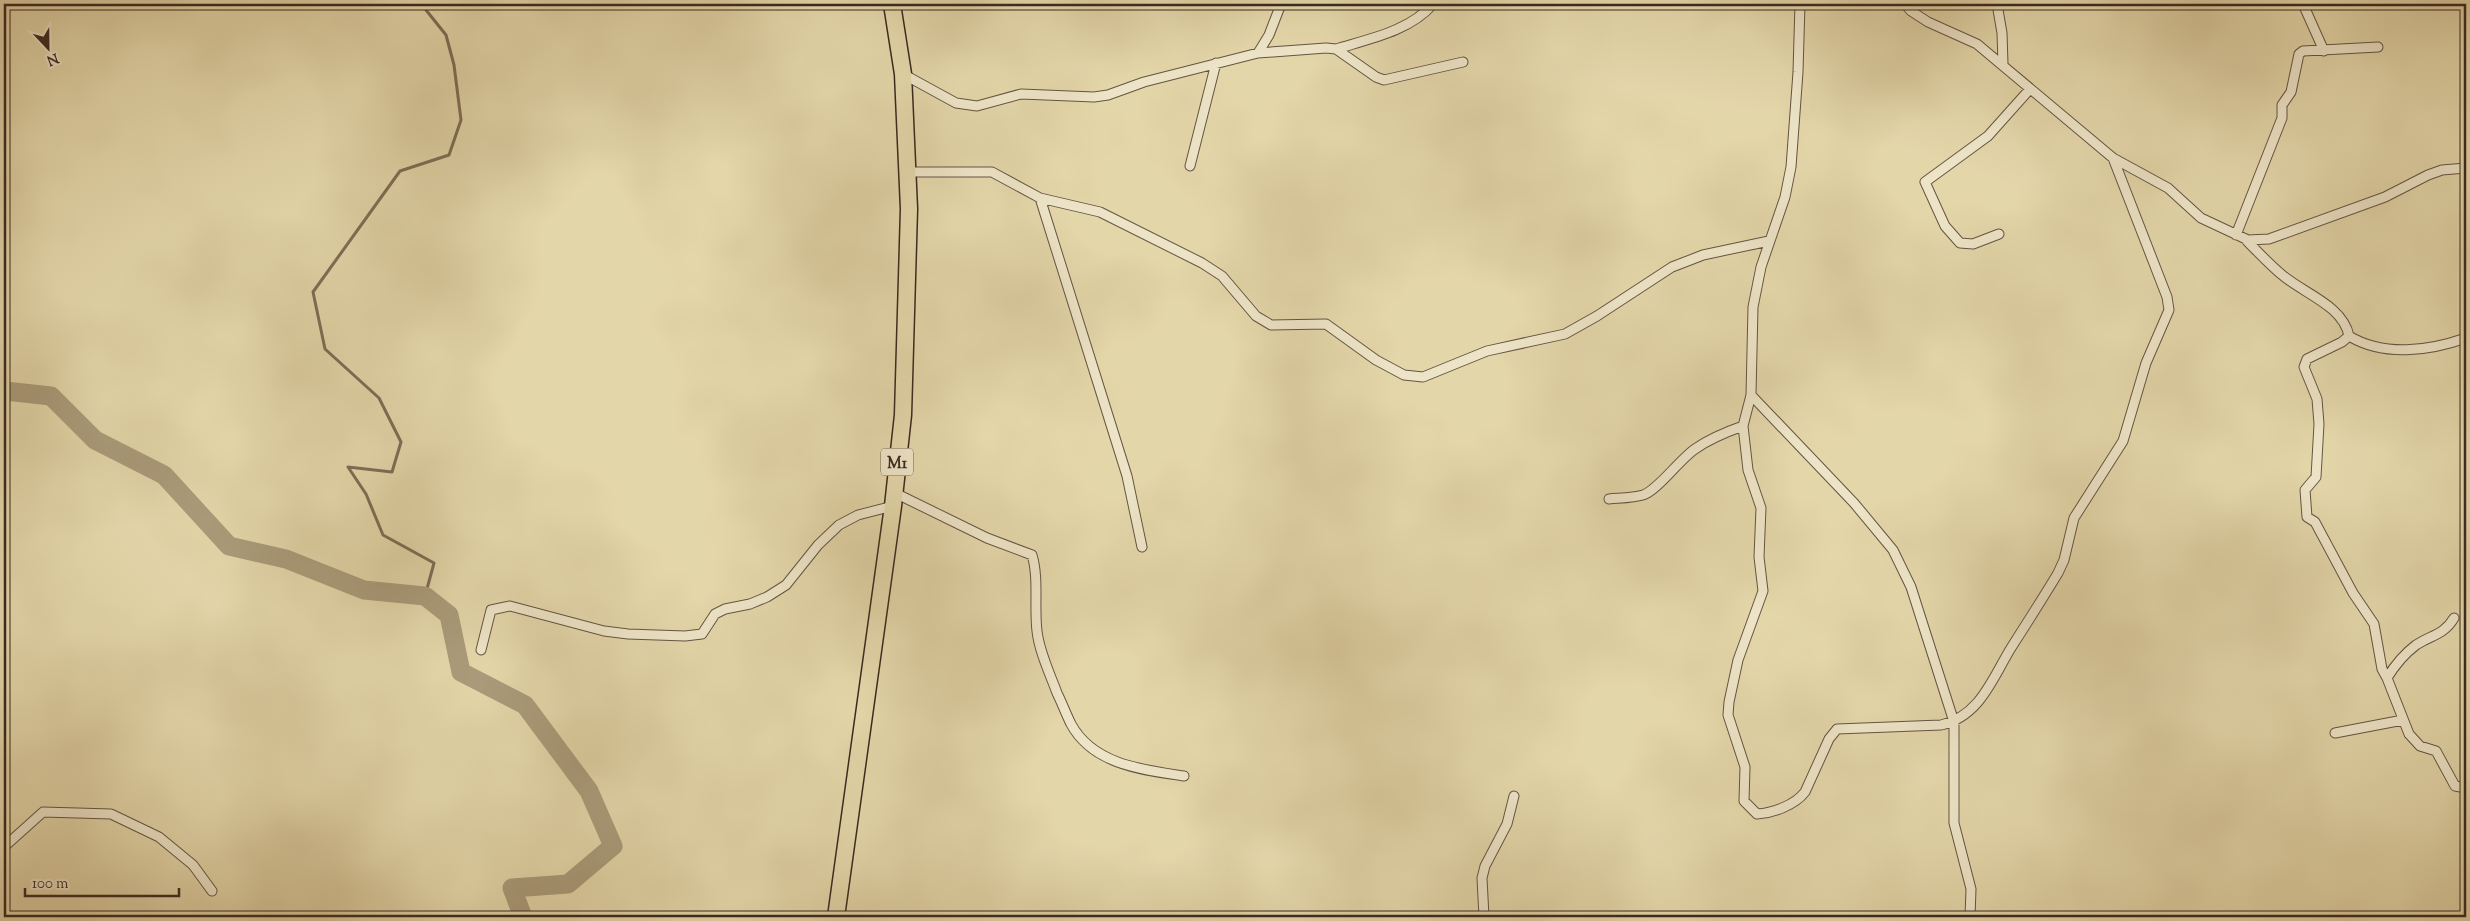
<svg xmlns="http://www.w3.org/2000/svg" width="2470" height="921" font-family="'Sorts Mill Goudy',serif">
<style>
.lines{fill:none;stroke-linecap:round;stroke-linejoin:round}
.stream{stroke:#7e6d56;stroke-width:3}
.river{stroke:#aa9b7a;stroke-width:19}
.street-casing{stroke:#655442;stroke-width:11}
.highway-casing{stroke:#3b2920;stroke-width:19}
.street{stroke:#ede4c7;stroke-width:9}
.highway{stroke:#e3d6a9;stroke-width:16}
.labels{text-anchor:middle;stroke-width:4.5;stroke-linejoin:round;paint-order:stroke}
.shield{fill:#ede4c7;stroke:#706152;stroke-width:1}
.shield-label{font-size:16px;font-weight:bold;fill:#3b2920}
</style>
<rect width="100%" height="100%" fill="#e3d6a9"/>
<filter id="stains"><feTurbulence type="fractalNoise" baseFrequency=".004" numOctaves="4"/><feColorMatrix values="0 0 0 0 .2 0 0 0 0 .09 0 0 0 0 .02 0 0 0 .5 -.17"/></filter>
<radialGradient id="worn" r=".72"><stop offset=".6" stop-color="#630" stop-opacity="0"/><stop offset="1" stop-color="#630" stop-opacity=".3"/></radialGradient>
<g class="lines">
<path class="stream" d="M425,596L434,563L383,535L366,494L348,467L392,472L401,442L379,398L325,349L313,292L400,171L449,155L461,120L454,65L446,35L426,10L427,4"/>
<path class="river" d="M4,393L5,391L51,396L95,440L164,475L229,546L286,559L364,590L425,596L449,615L461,672L525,705L589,791L613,846L568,884L512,888L523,917"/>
<defs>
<path id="street" d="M1800,4L1798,72L1791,167L1785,197L1761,267L1753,307L1751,395L1743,426L1748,470L1761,508L1759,557L1763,591L1738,660L1729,702L1728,715L1745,767L1744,801L1757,814C1773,813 1795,805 1805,792L1829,739L1837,729L1941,725C1980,716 1992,679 2011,648C2027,623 2043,598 2058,573L2064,560L2074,518L2123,441L2146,363L2169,310L2167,297L2113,158
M1905,4L1911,11L1928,22L1977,44L2113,158L2168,188L2201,218L2248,240L2269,239L2385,197L2428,175L2442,170L2466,168
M1997,4L2002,33L2003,64
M2303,4L2324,51
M1336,49C1369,39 1410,31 1433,4
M1258,53L1269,35L1281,4
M903,74L956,103L977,106L1021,94L1094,97L1108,95L1144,82L1258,53L1326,48L1336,49L1376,77L1384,80L1463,62
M1190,166L1216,63
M908,172H992L1040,198L1100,212L1202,263L1222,276L1256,316L1271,325L1326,324L1376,360L1404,375L1423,377L1487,351L1565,334L1597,316L1672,267L1703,255L1769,241
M1040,198L1127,476L1142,547
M1999,234L1973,244L1960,243L1945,226L1925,182L1988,136L2030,89
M2236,235L2282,118V105L2291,92L2299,54L2303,51L2378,47
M2247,241C2258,252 2269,264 2281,274C2302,293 2343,305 2349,336L2342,342L2307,359L2304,367L2317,399L2319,424L2316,477L2305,490L2307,517L2315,522L2353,593L2374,624L2382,669L2387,678
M2349,336C2384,357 2429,351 2466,338
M1751,395L1854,503L1893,550L1911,587L1954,722V823L1971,889L1970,917
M893,492L987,538L1032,555C1039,578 1034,607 1037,631C1039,651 1050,674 1057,693C1062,703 1066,714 1071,724C1093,765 1144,770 1184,776
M1609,499C1620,498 1633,498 1643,495C1657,491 1680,459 1695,449C1709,439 1726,432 1743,426
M2454,618C2444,635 2431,635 2416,645C2404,654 2395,665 2387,678L2409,734L2420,746L2436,751L2455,786L2466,788
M481,650L491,610L510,606L604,631L628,634L685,636L702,634L715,614L725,609L750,604L767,597L786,585L818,545L839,525L858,515L893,506
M2335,733L2403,720
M4,847L43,812L111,814L159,837L193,865L212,891
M1484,917L1482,878L1485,866L1507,824L1514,796"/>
<path id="highway" d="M836,917L893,506L903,415L909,209L903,74L892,4"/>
</defs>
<use href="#street" class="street-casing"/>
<use href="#highway" class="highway-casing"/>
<use href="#street" class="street"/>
<use href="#highway" class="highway"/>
</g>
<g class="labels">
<rect class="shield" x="881" y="448.5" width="32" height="27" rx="4"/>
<g class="shield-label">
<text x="897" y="468">M1</text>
</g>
</g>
<rect width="2470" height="921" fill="none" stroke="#e3d6a9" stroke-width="20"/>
<rect x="5" y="5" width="2460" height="911" fill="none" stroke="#3b2920" stroke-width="2.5"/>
<rect x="10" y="10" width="2450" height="901" fill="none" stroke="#3b2920"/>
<g transform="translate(48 48) rotate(158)" stroke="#ede4c7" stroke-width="4" paint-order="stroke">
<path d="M0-4L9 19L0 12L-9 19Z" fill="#3b2920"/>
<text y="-8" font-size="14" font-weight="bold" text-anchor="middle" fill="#3b2920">N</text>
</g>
<path d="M25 888v8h154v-8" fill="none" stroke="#3b2920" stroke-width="2.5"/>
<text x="32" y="888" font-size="15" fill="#3b2920" stroke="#ede4c7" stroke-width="4" paint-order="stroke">100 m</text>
<rect width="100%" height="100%" filter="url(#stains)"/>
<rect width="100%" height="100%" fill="url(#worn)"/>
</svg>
